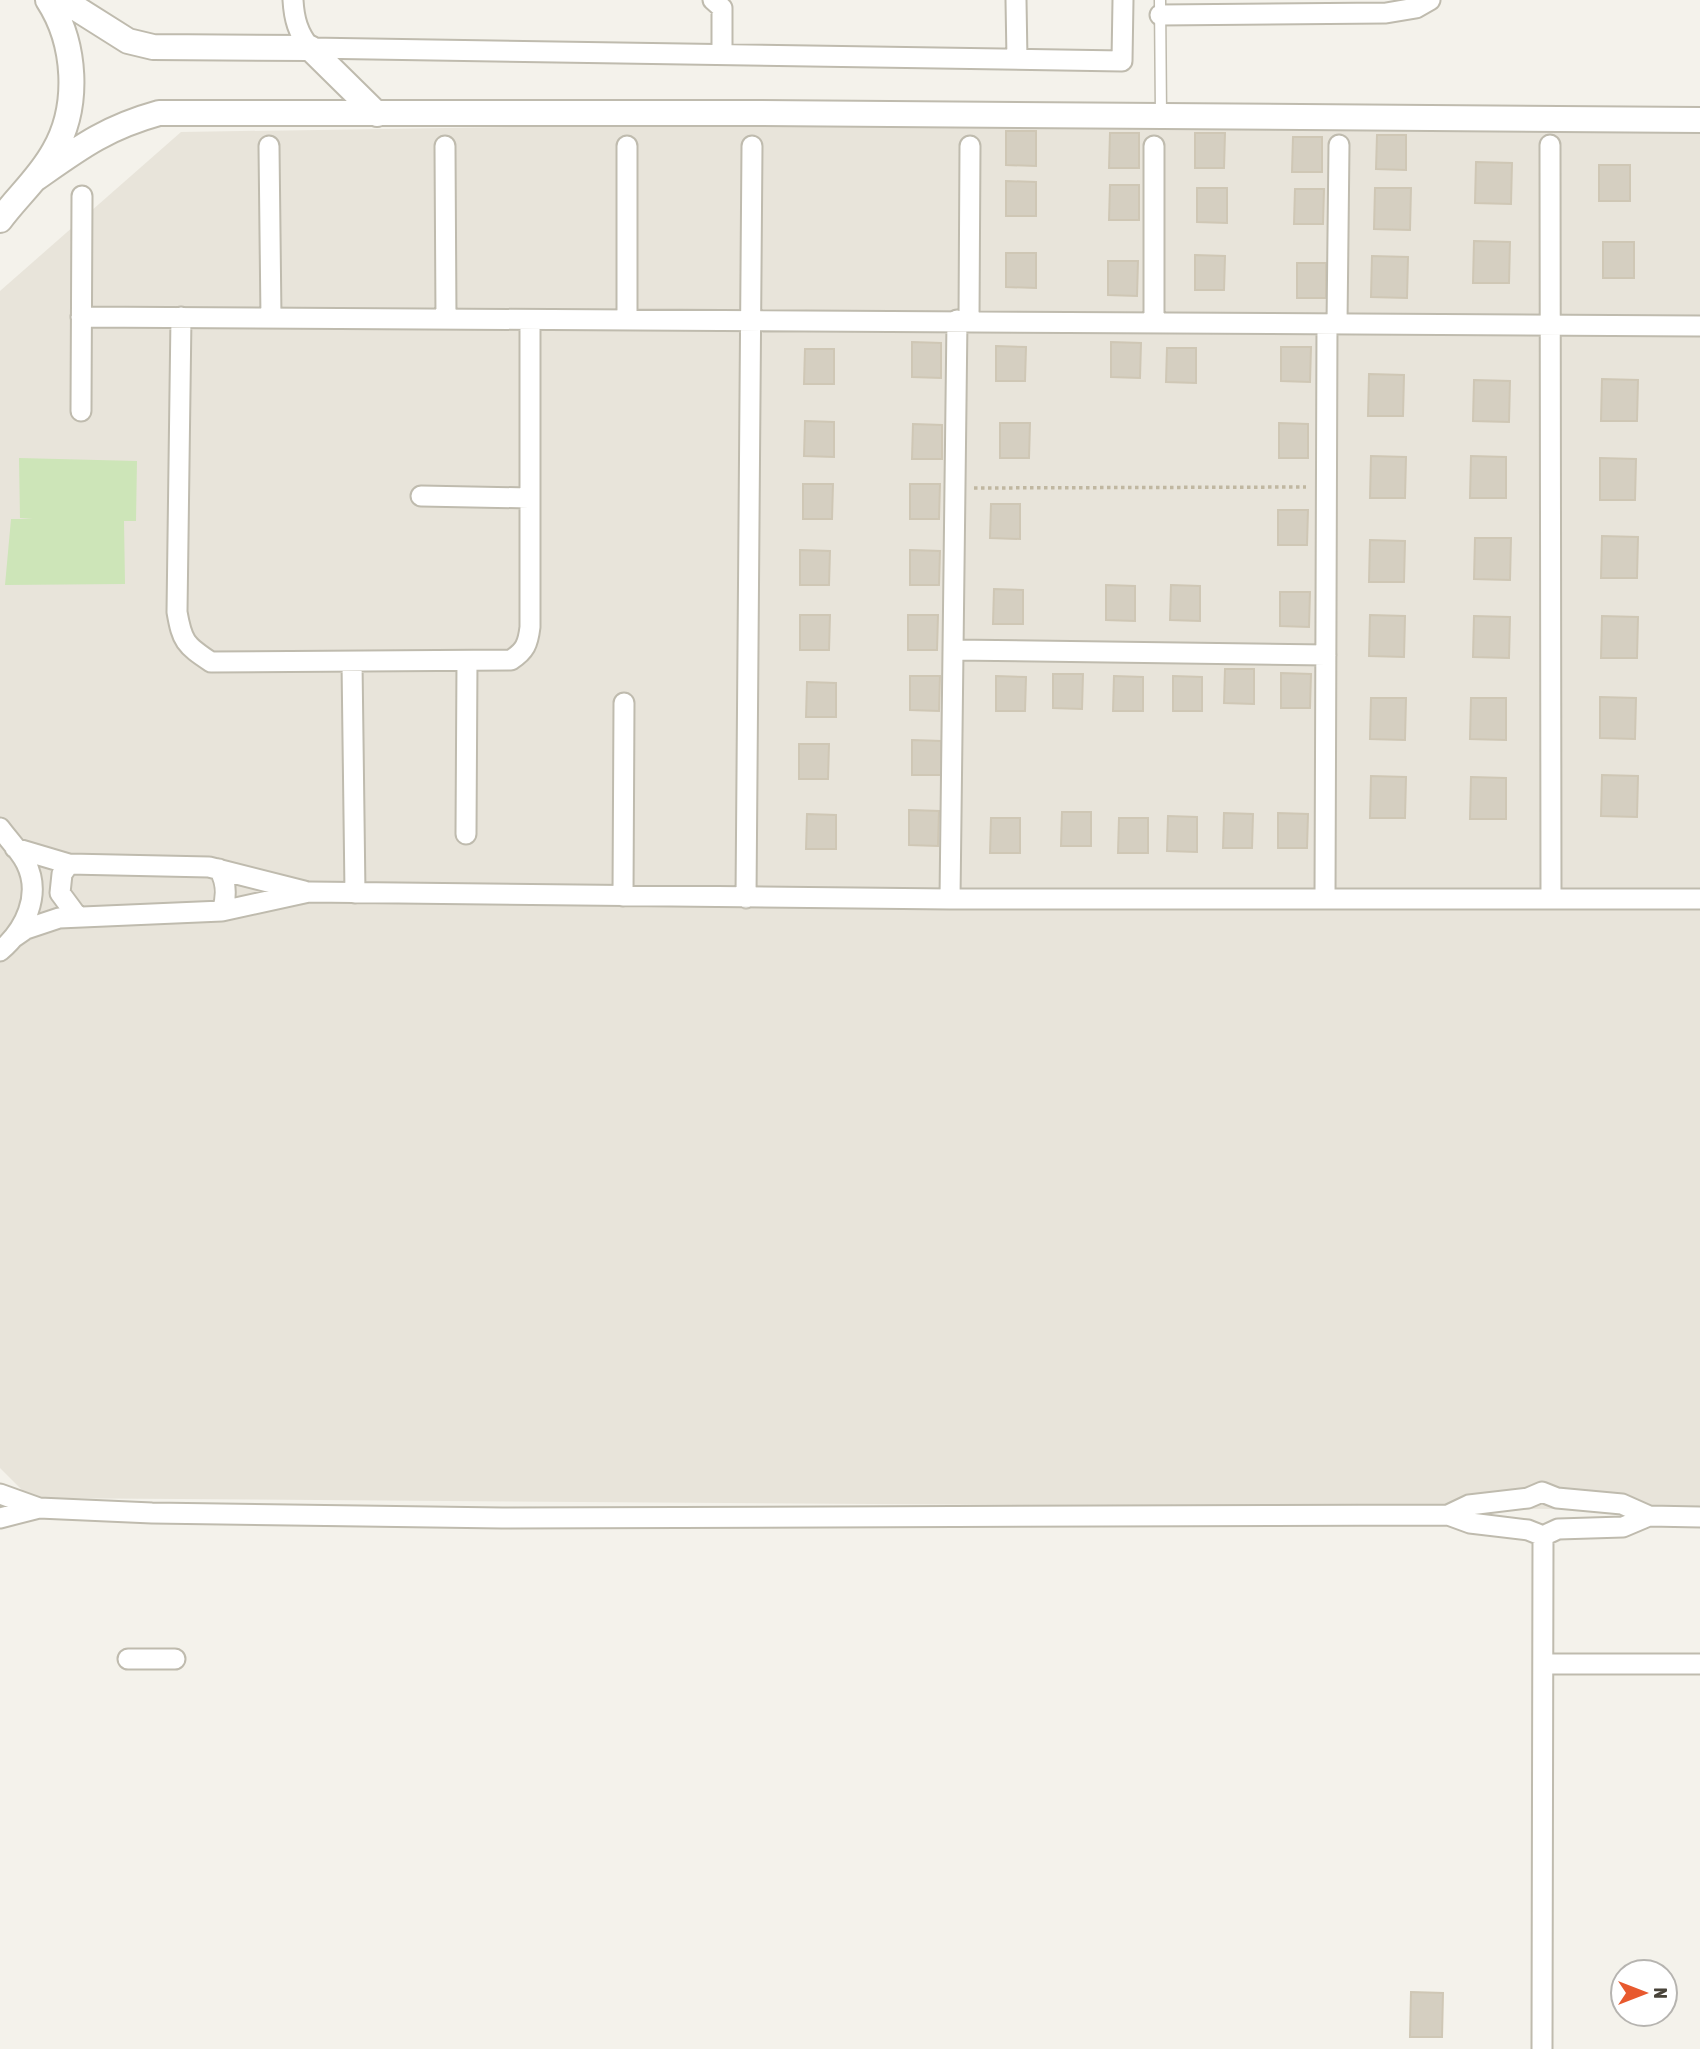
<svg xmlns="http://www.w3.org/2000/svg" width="1700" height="2049" font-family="'Asap Condensed',sans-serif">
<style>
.residential{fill:#e8e4da}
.grass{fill:#cde5b8}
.building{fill:#d5cfc1;stroke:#cfc7b5;stroke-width:2}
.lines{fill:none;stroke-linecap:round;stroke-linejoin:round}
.service-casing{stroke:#bfbbae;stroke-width:13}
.minor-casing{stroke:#bfbbae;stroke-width:23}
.tertiary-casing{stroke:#bfbbae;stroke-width:28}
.path{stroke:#c0b7a1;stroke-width:3.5;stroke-dasharray:3.5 3.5;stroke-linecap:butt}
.service{stroke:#fff;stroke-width:10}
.minor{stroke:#fff;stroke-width:19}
.tertiary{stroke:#fff;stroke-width:24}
</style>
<rect width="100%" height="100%" fill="#f4f2eb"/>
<path class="residential" d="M779,123L1700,128V1510L30,1498L0,1468V291L181,132Z"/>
<path class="grass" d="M19,458L137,461L136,521H124L125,584L5,585L11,519H33L20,518Z"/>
<path class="building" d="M1006,131H1036V166L1006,165Z
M1110,133H1139V168H1109Z
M1195,133H1225L1224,168H1195Z
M1377,135H1406V170L1376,169Z
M1293,137H1322V172H1292Z
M1476,162L1512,163L1511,204L1475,203Z
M1599,165H1630V201H1599Z
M1006,181L1036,182V216H1006Z
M1110,185H1139V220H1109Z
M1197,188H1227V223L1197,222Z
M1375,188H1411L1410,230L1374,229Z
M1295,189H1324L1323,224H1294Z
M1474,241L1510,242L1509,283H1473Z
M1603,242H1634V278H1603Z
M1006,253H1036V288L1006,287Z
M1195,255L1225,256L1224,290H1195Z
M1372,256L1408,257L1407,298L1371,297Z
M1108,261H1138L1137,296L1108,295Z
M1297,263H1326V298H1297Z
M912,342L941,343V378L912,377Z
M1111,342L1141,343L1140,378L1111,377Z
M996,346L1026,347L1025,381H996Z
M1281,347H1311L1310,382L1281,381Z
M1167,348H1196V383L1166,382Z
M805,349H834V384H804Z
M1369,374L1404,375L1403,416H1368Z
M1602,379L1638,380L1637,421H1601Z
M1474,380L1510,381L1509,422L1473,421Z
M805,421L834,422V457L804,456Z
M1000,423H1030L1029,458H1000Z
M1279,423L1308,424V458H1279Z
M913,424L942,425V459H912Z
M1371,456L1406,457L1405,498H1370Z
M1471,456L1506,457V498H1470Z
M1600,458L1636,459L1635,500H1600Z
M803,484H833L832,519H803Z
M910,484H940L939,519H910Z
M991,504H1020V539L990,538Z
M1278,510H1308L1307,545H1278Z
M1602,536L1638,537L1637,578H1601Z
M1475,538H1511L1510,580L1474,579Z
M1370,540L1405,541L1404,582H1369Z
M800,550L830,551L829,585H800Z
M910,550L940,551L939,585H910Z
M1106,585L1135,586V621L1106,620Z
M1171,585L1200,586V621L1170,620Z
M994,589L1023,590V624H993Z
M1280,592H1310L1309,627L1280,626Z
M800,615H830L829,650H800Z
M908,615H938L937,650H908Z
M1370,615L1405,616L1404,657L1369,656Z
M1474,616L1510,617L1509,658L1473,657Z
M1602,616L1638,617L1637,658H1601Z
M1225,669H1254V704L1224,703Z
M1281,673L1311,674L1310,708H1281Z
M1053,674H1083L1082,709L1053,708Z
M910,676H940L939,711L910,710Z
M996,676L1026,677L1025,711H996Z
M1114,676L1143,677V711H1113Z
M1173,676L1202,677V711H1173Z
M807,682L836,683V717H806Z
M1600,697L1636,698L1635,739L1600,738Z
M1371,698H1406L1405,740L1370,739Z
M1471,698H1506V740L1470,739Z
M912,740L941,741V775H912Z
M799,744H829L828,779H799Z
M1602,775L1638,776L1637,817L1601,816Z
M1371,776L1406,777L1405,818H1370Z
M1471,777L1506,778V819H1470Z
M909,810L939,811L938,846L909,845Z
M1062,812H1091V846H1061Z
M1224,813L1253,814L1252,848H1223Z
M1278,813L1308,814L1307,848H1278Z
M807,814L836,815V849H806Z
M1168,816L1197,817V852L1167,851Z
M991,818H1020V853H990Z
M1119,818H1148V853H1118Z
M1411,1992L1443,1993L1442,2037H1410Z"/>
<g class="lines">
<defs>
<path id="service" d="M1160,0L1161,115"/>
<path id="minor" d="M293,0C294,19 298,33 310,48L1122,61L1123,0
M713,0L722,8V55
M1016,0L1017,59
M1160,15L1386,13L1416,8L1430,0
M1550,145L1551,899
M269,146L271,318
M445,146L446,319
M627,146V320
M81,317C621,319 1161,320 1700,326
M181,317L177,612C182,641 185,645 211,662L511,660C525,651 528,644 530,627V320
M969,320L970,146
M1154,323V146
M1337,324L1339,145
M81,411L82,196
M421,496L529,498
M953,650L1326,655
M352,662L355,893
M0,828C8,839 20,851 26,863C42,895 25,930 0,951
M466,834L467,661
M15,848L69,864L209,867L304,891
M69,864L62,874L60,893L77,916
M219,869C227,883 227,896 222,911
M623,896L624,703
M746,898L752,146
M950,899L957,320
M1325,899L1327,324
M13,938L26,929L59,918L222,911L309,892L950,899H1700
M0,1494L39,1508L152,1513L502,1518L1448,1515L1470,1523L1528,1530L1543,1536L1558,1529L1623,1527L1649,1516L1700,1517
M1448,1515L1469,1505L1528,1498L1542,1492L1557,1498L1622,1504L1649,1516
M0,1518L39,1508
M128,1659H175
M1543,1664H1700
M1542,2049L1543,1536"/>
<path id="tertiary" d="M63,0L128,41L153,47L310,48L377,114
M35,179C79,148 105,128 159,113H752L1700,120
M0,220C17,197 40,177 54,151C80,106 76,43 48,0"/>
</defs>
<use href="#service" class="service-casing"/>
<use href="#minor" class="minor-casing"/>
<use href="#tertiary" class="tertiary-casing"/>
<path class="path" d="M974,488L1306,487"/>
<use href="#service" class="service"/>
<use href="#minor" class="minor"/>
<use href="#tertiary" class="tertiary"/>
</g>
<g transform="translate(1644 1993) rotate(90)"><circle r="33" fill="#ffffff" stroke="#b6b4b0" stroke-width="2"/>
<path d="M0-5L12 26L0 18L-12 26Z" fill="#e8592e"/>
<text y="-10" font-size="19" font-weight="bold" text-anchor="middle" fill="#484339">N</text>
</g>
</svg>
